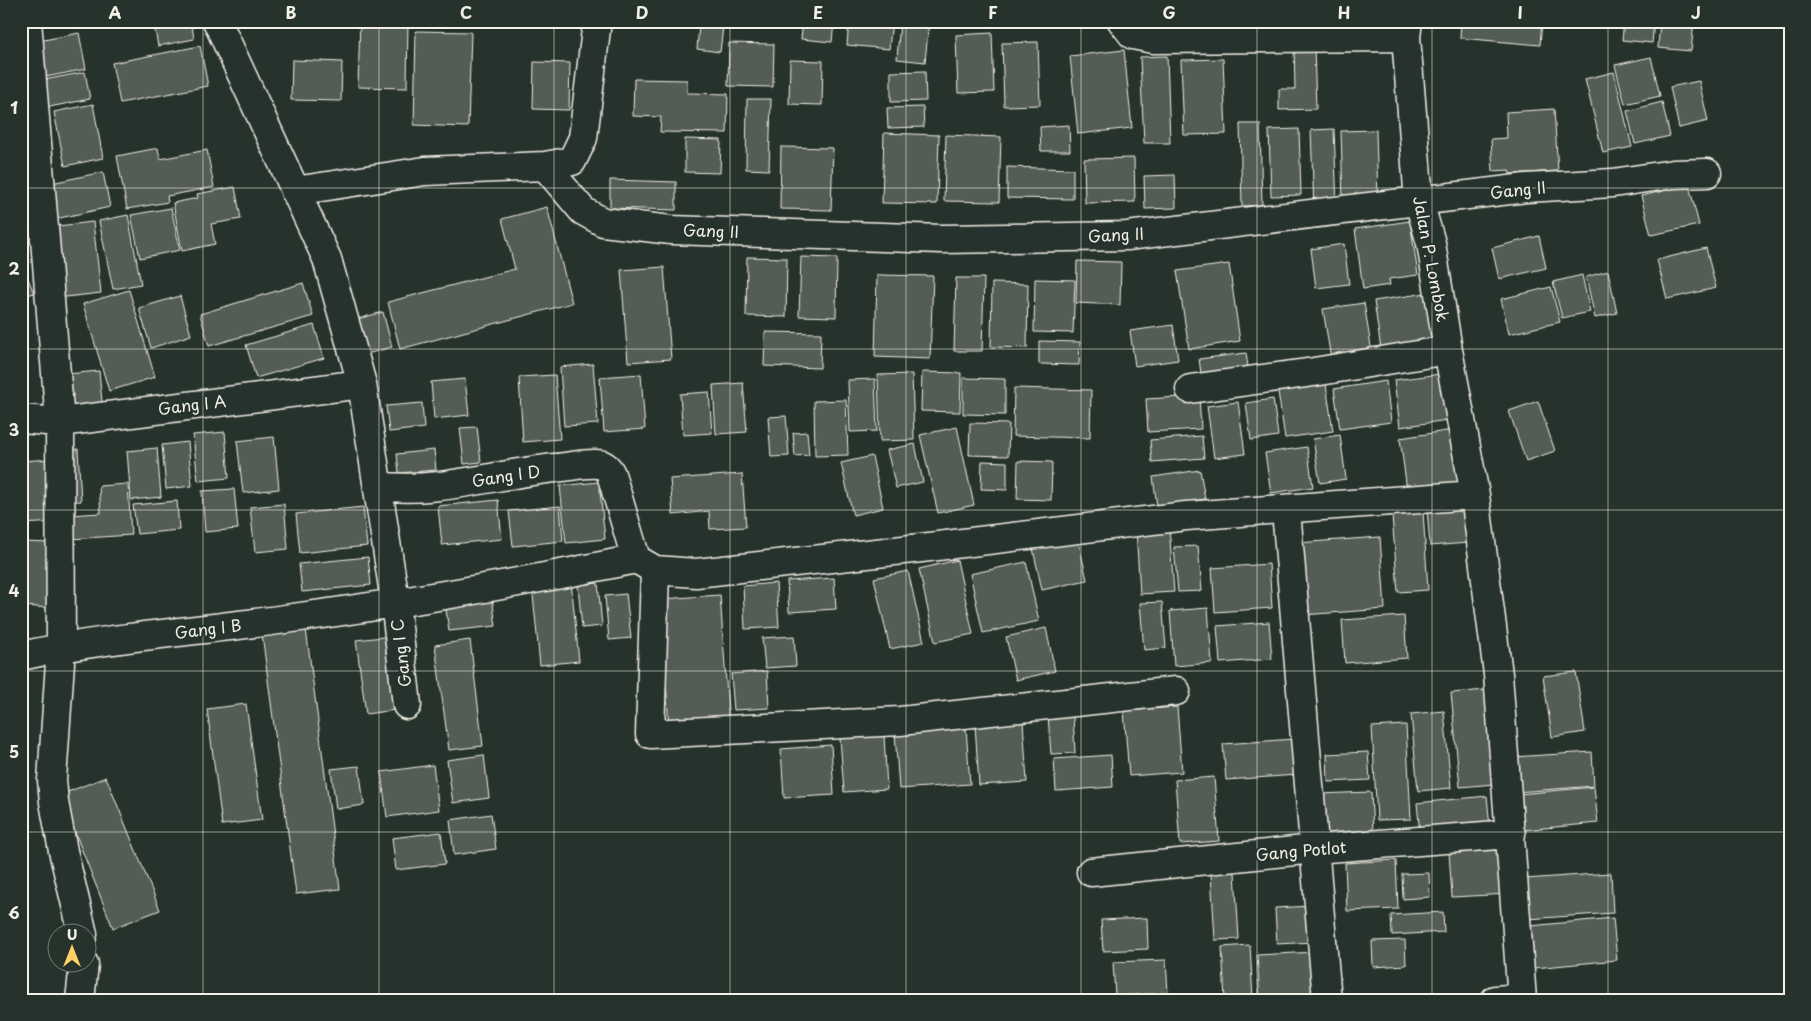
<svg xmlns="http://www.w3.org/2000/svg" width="1811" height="1021" font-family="'Playpen Sans',sans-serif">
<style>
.building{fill:#525c55;stroke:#f4f1e8}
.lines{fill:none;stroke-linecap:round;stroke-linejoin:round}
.street-casing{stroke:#f4f1e8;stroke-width:31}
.street{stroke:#26332d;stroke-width:28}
.grid{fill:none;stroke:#f4f1e8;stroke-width:1;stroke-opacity:0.55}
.labels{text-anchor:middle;stroke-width:4;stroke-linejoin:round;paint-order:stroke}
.street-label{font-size:16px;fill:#f4f1e8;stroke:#26332d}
.neatline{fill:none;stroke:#f4f1e8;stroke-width:2}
.grid-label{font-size:16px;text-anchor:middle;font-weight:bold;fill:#f4f1e8}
</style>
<rect width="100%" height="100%" fill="#26332d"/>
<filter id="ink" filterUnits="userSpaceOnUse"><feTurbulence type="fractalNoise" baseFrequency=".02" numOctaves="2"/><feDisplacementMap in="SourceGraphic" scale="10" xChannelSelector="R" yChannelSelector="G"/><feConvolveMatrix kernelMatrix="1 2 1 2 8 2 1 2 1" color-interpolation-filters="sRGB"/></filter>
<g filter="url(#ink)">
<path class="building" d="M169,21H191L194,39L158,46L154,24Z
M360,21H408L407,88L358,87Z
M803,21H834L832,42L801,39Z
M849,21H892L889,49L847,45Z
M900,21H929L925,62L897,59Z
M1138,21H1172L1173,29L1139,32Z
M1461,21H1542L1540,45L1460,38Z
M1624,21H1654L1652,43L1622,40Z
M1660,21H1694L1691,51L1658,48Z
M699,25L723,27L720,52L697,49Z
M416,31L471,32L468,127L414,125Z
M79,33L86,69L46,77L39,41Z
M992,33L994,92L958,93L956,35Z
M1038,42L1040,105L1004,106L1002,43Z
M729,43L774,44L773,87L728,86Z
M200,46L208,86L120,103L112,63Z
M1314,46L1316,109L1279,110V89H1295L1294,47Z
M1124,50L1132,128L1078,134L1070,56Z
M1167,56L1170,143H1144L1140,57Z
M1651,57L1660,96L1625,104L1615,65Z
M1223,59L1226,134L1184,135L1181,60Z
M292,60L342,62L341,101L291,100Z
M790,60L823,61L822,105L789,104Z
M534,62L570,63L569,110L533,109Z
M925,71L926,101L891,102V72Z
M85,72L90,99L39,109L34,82Z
M1614,72L1632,147L1603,153L1585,79Z
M634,79L687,80V93L728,94L727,133L660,132L661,117L633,116Z
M1699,81L1708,121L1679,128L1670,87Z
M747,99H771L769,170L746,169Z
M1662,102L1670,136L1635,144L1627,111Z
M93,104L103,158L65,166L54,112Z
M923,107L924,127L888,128L887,108Z
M1554,109L1558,171L1510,174L1509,170L1493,171L1491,139L1507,138L1506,112Z
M1240,124H1260L1262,205L1242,206Z
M1069,125L1070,151H1041L1040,127Z
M1299,129L1301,195L1271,196L1269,130Z
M1334,129L1337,209L1314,210L1311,130Z
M1376,130L1378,201L1343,202L1341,131Z
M884,133L939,135L937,204L882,203Z
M946,135L1001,137L999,202L944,201Z
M685,139L721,140L720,173L685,172Z
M781,147L833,148L831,210L780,209Z
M158,148L160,159L207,150L214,187L167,196L168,202L127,209L117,156Z
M1134,158L1135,202L1085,203L1084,159Z
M31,167L36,225L21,226V168Z
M1007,167L1073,169V199L1007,198Z
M103,172L110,207L55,219L47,184Z
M1175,175L1176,208L1145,209L1144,176Z
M610,180L676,182V210L610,208Z
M1689,185L1699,225L1651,235L1641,196Z
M235,187L241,219L211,224L215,244L182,251L173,203L198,198L197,194Z
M547,207L572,303L400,349L388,302L515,269L502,219Z
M171,208L180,250L140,258L131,215Z
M128,215L141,284L113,289L99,221Z
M1410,221L1418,275L1389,279L1390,285L1363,289L1355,229Z
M93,222L101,293L57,298L49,227Z
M1539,236L1546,268L1499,279L1492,248Z
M1344,244L1349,284L1316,288L1311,249Z
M1706,248L1716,288L1667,299L1657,260Z
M747,257L787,258L786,317L746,316Z
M801,257L837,258L836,317L799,316Z
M1077,261L1121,262L1120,305L1076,303Z
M21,262L34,293L21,297Z
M1229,264L1240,341L1189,349L1177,271Z
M664,267L671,359L628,362L621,270Z
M1608,271L1617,313L1595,318L1586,277Z
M877,275L933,276L930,359L875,357Z
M1582,275L1590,312L1562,318L1553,282Z
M956,278H984L982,351H954Z
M1035,279L1075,280L1073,333L1034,332Z
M303,283L313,316L209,346L200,314Z
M992,283L1028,284L1027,348L991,347Z
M1551,287L1560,322L1509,334L1501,299Z
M129,290L155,377L109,391L83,304Z
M1433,292L1440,340L1381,349L1374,301Z
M180,296L191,335L151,348L139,308Z
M1364,303L1372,353L1331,359L1323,309Z
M383,312L392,347L363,355L354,320Z
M314,325L324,358L256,378L246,345Z
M1173,325L1178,360L1135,366L1130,331Z
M765,332L821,333L820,368L764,366Z
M1039,341L1080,342L1079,365L1039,364Z
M1246,353L1249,374L1202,380L1199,359Z
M593,364L598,424L564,426L560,367Z
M99,371L103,412L61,416L57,375Z
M922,372L961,373L960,412L921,411Z
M641,374L645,429L604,432L600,377Z
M912,374L914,440L880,441L878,375Z
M1441,374L1447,420L1400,427L1394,380Z
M555,375L560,439L523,442L519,377Z
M963,378L1005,379V415L963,414Z
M1325,378L1333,431L1285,438L1277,385Z
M465,379L469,415L434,419L431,382Z
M875,379L877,431L850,432L848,380Z
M1386,381L1391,422L1340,429L1334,389Z
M743,383L747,432L716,434L713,385Z
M1014,388L1091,390L1090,438L1013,436Z
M709,392L712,433L683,435L680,394Z
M1199,396L1201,429L1148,432L1146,399Z
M1273,399L1278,436L1251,440L1246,403Z
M846,400L848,455L815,456L814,401Z
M1538,401L1555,451L1526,461L1509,411Z
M1238,402L1245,454L1214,458L1207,406Z
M422,403L424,428L389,432L386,406Z
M786,416L789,456L771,457L768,417Z
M970,423L1009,424L1008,456L969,455Z
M477,427L481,462L464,464L460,428Z
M957,427L974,505L938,513L920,435Z
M1453,430L1461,483L1407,490L1400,438Z
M225,432L229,478L198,481L193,435Z
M807,432L809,455L795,456L793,433Z
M1340,435L1346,479L1320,483L1313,439Z
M1202,436L1204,458L1152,462L1150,440Z
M274,437L279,489L243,493L237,441Z
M188,442L192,486L166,489L162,445Z
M915,444L923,482L896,488L887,450Z
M1307,447L1313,487L1271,493L1265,453Z
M157,448L161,497L131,500L127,451Z
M78,449L81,501L64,502L61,450Z
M434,450L436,470L399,473L397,454Z
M872,456L883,508L853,515L841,463Z
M53,459L57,522L21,524V461Z
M982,461L1007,462V490L981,489Z
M1018,461L1052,462L1051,500L1017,499Z
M1200,470L1205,499L1157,506L1153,477Z
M742,474L746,527L710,529L709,511L673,515L670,479Z
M599,482L605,539L566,543L560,486Z
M128,484L131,535L70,539L69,515L101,513L99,486Z
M234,489L238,529L205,532L202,491Z
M498,500L502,539L442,545L438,506Z
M177,501L179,530L137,534L133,505Z
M284,504L288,549L255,552L250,507Z
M1466,505L1468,543L1430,546L1427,508Z
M560,506L563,541L513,546L509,511Z
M363,507L367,546L300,553L296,514Z
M1423,512L1428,590L1398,592L1392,515Z
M1169,527L1174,592L1140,594L1136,529Z
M1077,535L1087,580L1042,590L1032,544Z
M1380,537L1385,609L1302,615L1297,543Z
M21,542L54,543L51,608L21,606Z
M1198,546L1202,591L1178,592L1174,547Z
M368,557L371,585L302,592L299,564Z
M957,560L973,634L935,642L919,569Z
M1026,562L1039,621L983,633L970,574Z
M1269,564L1272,608L1215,612L1212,568Z
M908,571L924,642L890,649L874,578Z
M834,578L836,609L789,612L787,581Z
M571,581L579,661L540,665L532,585Z
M598,583L602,626L582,628L578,585Z
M776,583L779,627L745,629L743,586Z
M491,590L496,626L449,631L444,596Z
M626,594L631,638L609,640L605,596Z
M720,595L729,724L669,728L661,599Z
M1162,602L1166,648L1144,650L1140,603Z
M1208,608L1212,663L1174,666L1170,611Z
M1404,616L1407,658L1345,663L1342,620Z
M1269,622L1272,659L1220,663L1217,626Z
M1046,628L1055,671L1016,680L1006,637Z
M306,629L340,889L296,894L262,634Z
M392,636L402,709L366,714L356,640Z
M794,636L796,666L765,668L762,638Z
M470,640L483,746L449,750L435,645Z
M767,671L769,708L734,710L731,674Z
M1576,672L1585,732L1552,737L1543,676Z
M1486,690L1494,784L1460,787L1451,693Z
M246,704L262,820L222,825L207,709Z
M1177,707L1182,772L1129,776L1124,711Z
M1444,711L1451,788L1418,791L1411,714Z
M1073,715L1075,753L1051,754L1048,716Z
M1023,721L1027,782L979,785L975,724Z
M1406,725L1411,819L1377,820L1372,727Z
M966,728L970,784L899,789L895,732Z
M884,735L887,789L844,792L840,738Z
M1295,739L1297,775L1226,780L1223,744Z
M831,745L834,795L784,798L781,749Z
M1368,752L1370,780L1328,782L1327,754Z
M1592,752L1594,786L1516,792L1513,757Z
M484,755L489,798L453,803L447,760Z
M1111,755L1113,787L1056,791L1054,759Z
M433,765L439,810L387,817L381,772Z
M359,766L364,805L336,809L331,769Z
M106,777L160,910L113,928L60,795Z
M1214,777L1219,841L1180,844L1175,780Z
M1594,787L1598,823L1523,830L1519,794Z
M1371,792L1373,831L1321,834L1319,794Z
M1487,796L1490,828L1420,834L1417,803Z
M491,814L496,849L454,855L450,820Z
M441,832L445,864L396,870L392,838Z
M1505,849L1508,894L1452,897L1449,852Z
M1396,860L1398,909L1347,911L1345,863Z
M1235,872L1239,939L1215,940L1211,873Z
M1429,873L1430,897L1403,899L1402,874Z
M1611,873L1613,913L1528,919L1525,879Z
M1312,906L1314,942L1277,944L1275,908Z
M1443,912L1444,932L1392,935L1391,915Z
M1147,918L1148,949L1103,951L1101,920Z
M1613,918L1617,960L1534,968L1530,926Z
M1405,940L1406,965L1373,967L1372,941Z
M1250,945L1253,1000H1225L1222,947Z
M1316,952L1319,1000H1260L1257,955Z
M1166,960L1168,993L1115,996L1113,962Z"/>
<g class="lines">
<defs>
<path id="street" d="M27,21L60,422L61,648L52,780L54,802L63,851L83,934
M217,21L327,259L362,384L395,601L407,705
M1122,21L1133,35L1153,39L1406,37
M1408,21L1406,37L1419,202L1431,243L1448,350L1475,495L1498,674L1522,1000
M545,166L583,211L603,222L671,230L942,239L1127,236L1526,188L1613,183L1673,174L1707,173
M295,191L425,171L545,166L572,161L583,138L597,21
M1190,389L1314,372L1448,350
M21,419L60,422L362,384
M378,486C437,494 496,474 555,468C569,467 584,463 597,464C604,464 608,468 611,474L636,559
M1286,510L1327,1000
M655,570L650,734L900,721L1176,691
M21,656C103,638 188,632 271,621C393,605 516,584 636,559L655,570L696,573L921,548L1186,516L1475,495
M1091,872L1314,849L1511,834
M80,1000L84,964
M1495,1000L1521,998"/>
</defs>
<use href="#street" class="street-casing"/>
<use href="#street" class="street"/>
</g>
</g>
<path class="grid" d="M203,21V1000M379,21V1000M554,21V1000M730,21V1000M906,21V1000M1081,21V1000M1257,21V1000M1432,21V1000M1608,21V1000M21,188H1790M21,349H1790M21,510H1790M21,671H1790M21,832H1790"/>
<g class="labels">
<g class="street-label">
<text transform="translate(1518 190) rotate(-6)" y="6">Gang II</text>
<text transform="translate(711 231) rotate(2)" y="6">Gang II</text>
<text transform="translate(1116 235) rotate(-3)" y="6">Gang II</text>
<text transform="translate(1431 259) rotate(79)" y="6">Jalan P. Lombok</text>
<text transform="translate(192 405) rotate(-7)" y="6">Gang I A</text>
<text transform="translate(506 476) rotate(-9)" y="6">Gang I D</text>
<text transform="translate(208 629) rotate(-7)" y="6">Gang I B</text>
<text transform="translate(401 653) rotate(-97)" y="6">Gang I C</text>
<text transform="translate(1301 851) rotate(-5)" y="6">Gang Potlot</text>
</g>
</g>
<rect width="1811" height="1021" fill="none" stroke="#26332d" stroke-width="55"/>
<g transform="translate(72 948)"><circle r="24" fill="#26332d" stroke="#787f78"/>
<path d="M0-4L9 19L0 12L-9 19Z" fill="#ffd166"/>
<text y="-8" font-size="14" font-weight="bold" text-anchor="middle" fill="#f4f1e8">U</text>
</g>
<rect x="28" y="28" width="1756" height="966" class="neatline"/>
<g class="grid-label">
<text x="115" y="19">A</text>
<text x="291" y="19">B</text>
<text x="466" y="19">C</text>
<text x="642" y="19">D</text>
<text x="818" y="19">E</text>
<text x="993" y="19">F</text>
<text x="1169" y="19">G</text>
<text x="1344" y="19">H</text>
<text x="1520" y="19">I</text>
<text x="1696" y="19">J</text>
<text x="14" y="114">1</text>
<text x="14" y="275">2</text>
<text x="14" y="436">3</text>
<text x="14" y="597">4</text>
<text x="14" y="758">5</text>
<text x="14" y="919">6</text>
</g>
</svg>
